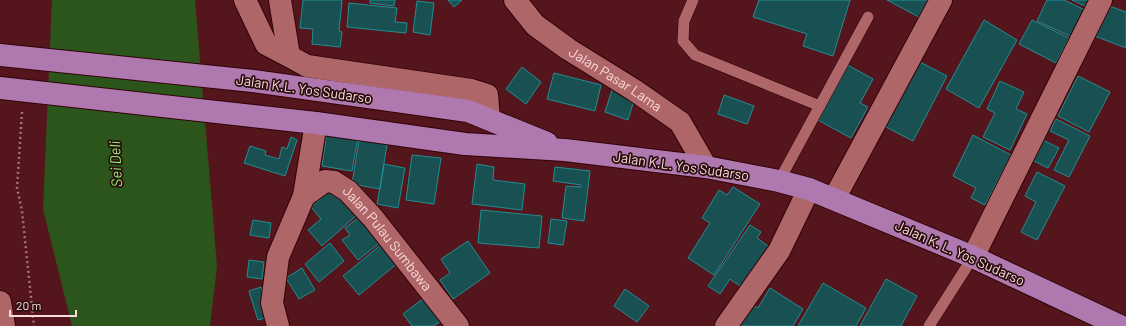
<svg xmlns="http://www.w3.org/2000/svg" width="1126" height="326" font-family="Barlow,sans-serif">
<style>
.water{fill:#2c551c}
.building{fill:#195052;stroke:#1f8f93}
.lines{fill:none;stroke-linecap:round;stroke-linejoin:round}
.service-casing{stroke:#310309;stroke-width:12}
.minor-casing{stroke:#310309;stroke-width:24}
.tertiary-casing{stroke:#310309;stroke-width:24}
.trunk-casing{stroke:#310309;stroke-width:24}
.path{stroke:#a47275;stroke-width:2.5;stroke-dasharray:2 3;stroke-linecap:butt}
.service{stroke:#af6668;stroke-width:11}
.minor{stroke:#af6668;stroke-width:22}
.tertiary{stroke:#af6668;stroke-width:22}
.trunk{stroke:#af78ae;stroke-width:22}
.labels{text-anchor:middle;stroke-width:3.5;stroke-linejoin:round;paint-order:stroke}
.street-label{font-size:14px;fill:#fcdada;stroke:#290d0f}
.water-label{font-size:15px;font-style:italic;fill:#91f26d;stroke:#290d0f}
</style>
<rect width="100%" height="100%" fill="#55151c"/>
<path class="water" d="M52,0H195L217,266L210,326H72L43,209Z"/>
<path class="building" d="M303,0H342L339,31L342,32L340,47L312,44L313,29L300,28Z
M370,0H395L394,6L370,3Z
M448,0H462L454,7Z
M759,0H850L833,56L803,46L807,34L753,17Z
M887,0H928L919,17Z
M1047,0H1064L1085,10L1072,37L1037,21Z
M1072,0H1090L1087,7Z
M417,1L434,3L430,35L413,32Z
M349,3L397,8L395,22L407,23L406,33L347,27Z
M1104,4L1126,12V48L1092,35Z
M984,20L1017,40L979,108L946,89Z
M1032,20L1069,38L1056,63L1019,44Z
M918,61L947,76L913,141L884,126Z
M846,64L873,79L860,103L868,107L851,138L816,119Z
M522,67L541,82L526,104L506,89Z
M554,73L601,85L595,111L547,99Z
M1078,76L1110,92L1089,132L1058,116Z
M1000,81L1024,92L1016,109L1027,114L1010,150L983,137L995,113L987,109Z
M612,90L635,97L628,120L605,112Z
M724,95L754,106L747,124L718,114Z
M1056,119L1090,136L1069,177L1054,170L1069,140L1050,131Z
M327,132L358,136L352,171L322,166Z
M973,135L1011,155L985,205L971,198L976,188L953,176Z
M291,137L297,140L285,176L244,163L250,146L266,151L265,155L279,159L282,147L287,149Z
M1039,138L1059,148L1048,168L1028,158Z
M359,140L387,144L380,189L352,184Z
M412,155L441,158L434,204L406,200Z
M384,164L405,168L398,208L377,204Z
M477,164L494,167L493,180L525,184L522,210L472,204Z
M555,167L590,171L584,221L562,218L566,186L581,187V185L553,181Z
M1037,172L1065,186L1037,240L1021,232L1036,202L1025,196Z
M334,187L358,214L322,246L308,230L321,219L311,207Z
M733,187L760,204L714,275L688,258L710,223L702,218L719,190L727,195Z
M481,210L542,216L539,248L478,243Z
M362,215L382,241L358,260L342,240L350,235L345,228Z
M551,219L567,221L563,245L548,243Z
M253,220L271,223L269,238L250,235Z
M750,225L761,232L757,238L772,249L744,289L730,279L720,294L708,286Z
M468,241L490,273L453,299L440,280L450,273L441,259Z
M330,243L344,261L319,282L305,264Z
M383,243L399,262L359,295L343,276Z
M249,260L264,262L262,279L247,277Z
M302,268L315,290L299,299L286,278Z
M886,279L917,296L901,326H860Z
M823,283L866,308L856,326H798Z
M261,287L271,316L258,320L249,291Z
M770,288L803,309L793,326H737L751,304L758,308Z
M625,289L649,306L637,322L614,306Z
M428,295L445,318L434,326H412L403,314Z"/>
<g class="lines">
<defs>
<path id="service" d="M693,0L684,21L683,41L695,55L820,106
M779,181L868,17
M929,326L973,257"/>
<g id="minor">
<path d="M245,0L266,44L289,56"/>
<path d="M280,0L289,56L307,66L471,90L487,95L489,119"/>
<path id="s1" d="M515,0L535,25L568,49L634,90L680,122L706,167"/>
<path id="s2" d="M304,196L325,181L334,182L348,191L373,218L458,326"/>
<path d="M834,199L941,0"/>
<path d="M973,257L1101,0"/>
<path d="M278,326L272,303L278,257L304,196L316,123"/>
<path d="M726,326L779,251L809,189"/>
</g>
<path id="tertiary" d="M0,302L4,326"/>
<path id="trunk" d="M0,55L253,81L468,111L547,143
M0,88L316,123L465,144L565,150L706,167L779,181L809,189L973,257L1120,326"/>
</defs>
<use href="#service" class="service-casing"/>
<use href="#minor" class="minor-casing"/>
<use href="#tertiary" class="tertiary-casing"/>
<use href="#trunk" class="trunk-casing"/>
<path class="path" d="M22,112L17,188L22,211L34,326"/>
<use href="#service" class="service"/>
<use href="#minor" class="minor"/>
<use href="#tertiary" class="tertiary"/>
<use href="#trunk" class="trunk"/>
</g>
<g class="labels">
<g class="street-label">
<text dy="5" stroke="none"><textPath href="#s1" startOffset="129">Jalan Pasar Lama</textPath></text>
<text transform="translate(304 89) rotate(8)" y="5">Jalan K.L. Yos Sudarso</text>
<text transform="translate(681 166) rotate(8)" y="5">Jalan K.L. Yos Sudarso</text>
<text dy="5" stroke="none"><textPath href="#s2" startOffset="113">Jalan Pulau Sumbawa</textPath></text>
<text transform="translate(960 253) rotate(24)" y="5">Jalan K. L. Yos Sudarso</text>
</g>
<g class="water-label">
<text transform="translate(116 164) rotate(-93)" y="5">Sei Deli</text>
</g>
</g>
<path d="M10 310v6h66v-6" fill="none" stroke="#fcdada" stroke-width="2"/>
<text x="16" y="310" font-size="12" fill="#fcdada" stroke="#290d0f" stroke-width="3" paint-order="stroke">20 m</text>
</svg>
